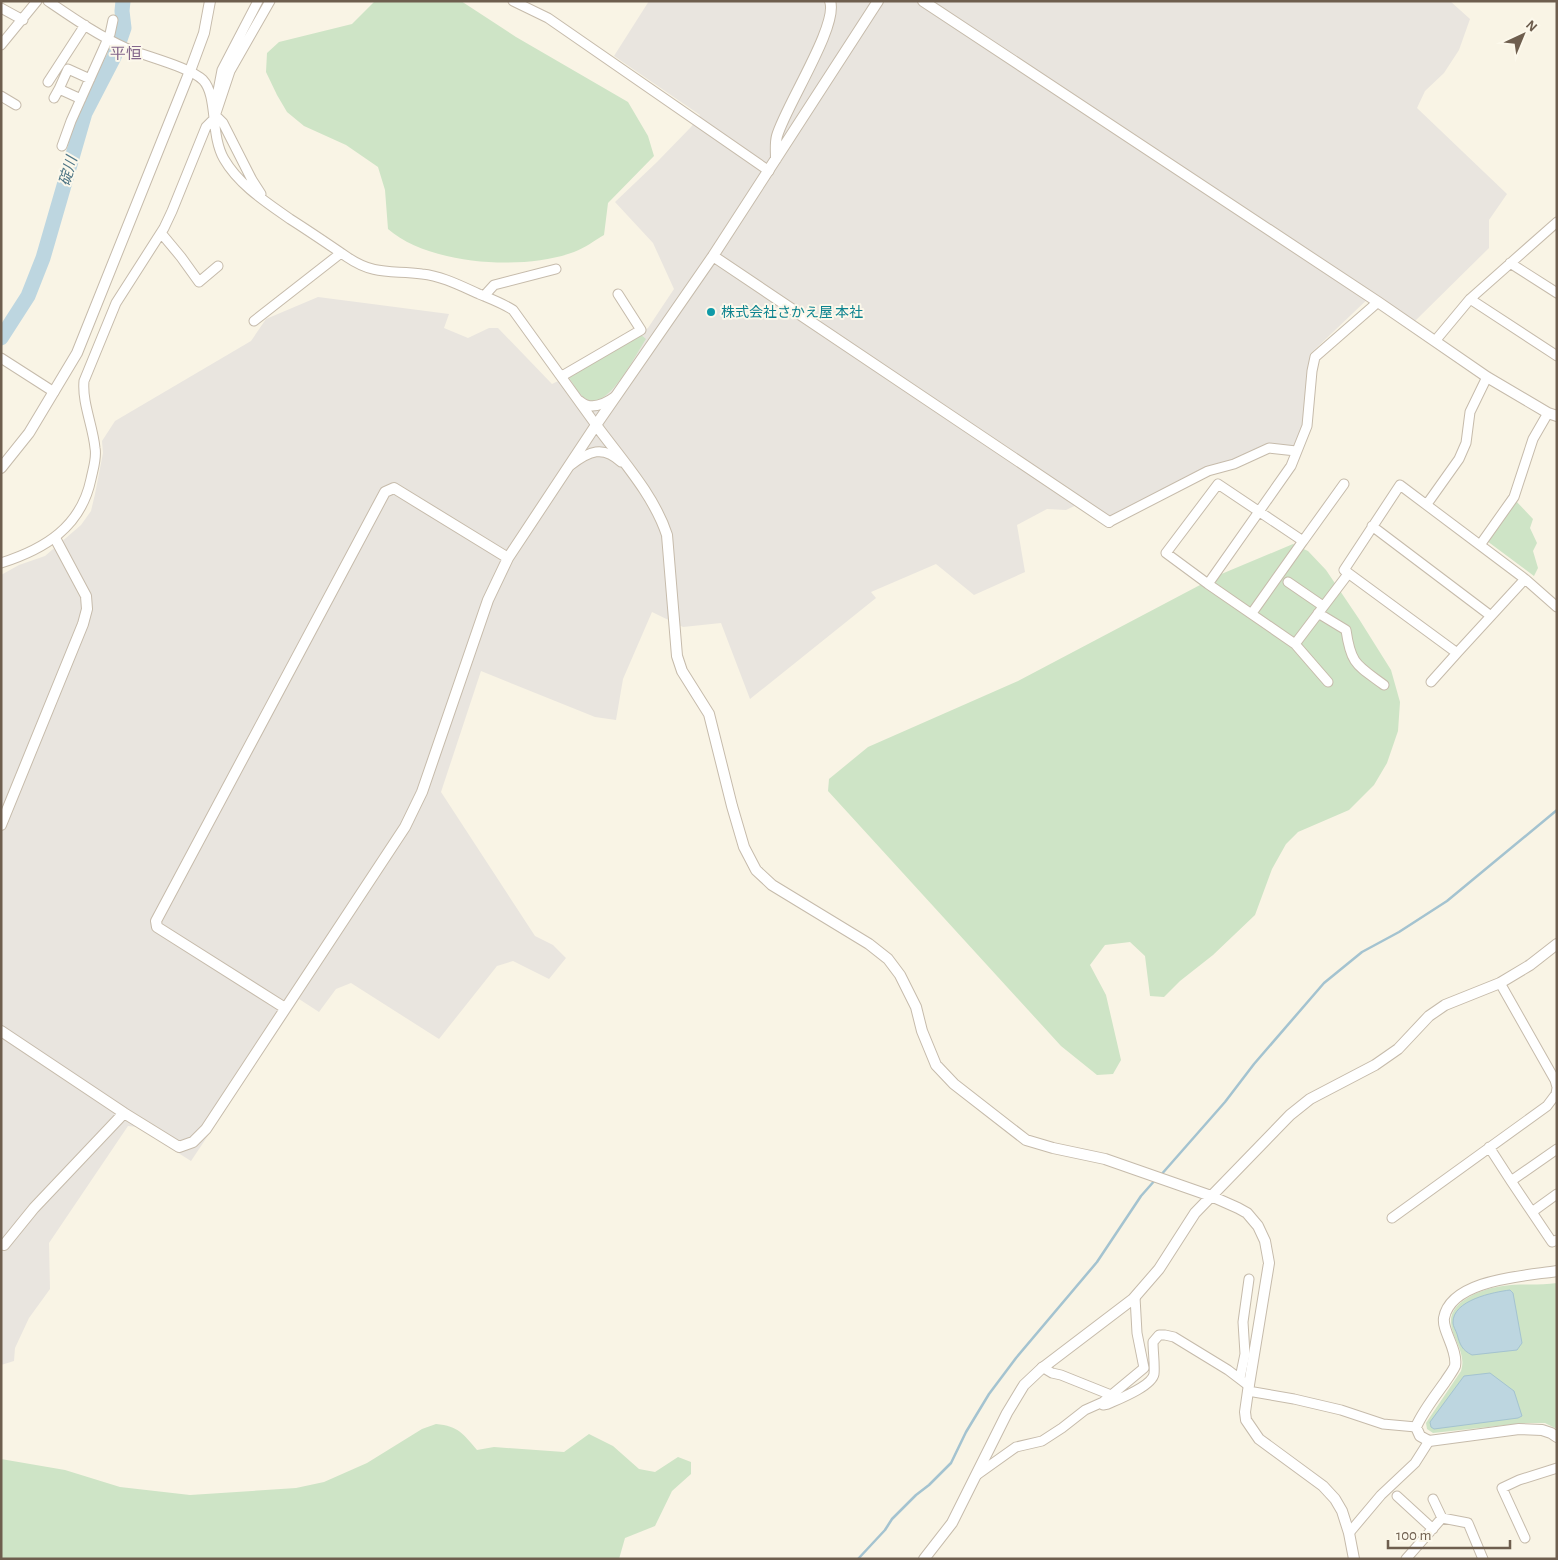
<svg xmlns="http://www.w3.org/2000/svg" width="1558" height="1560" font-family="'Alegreya Sans','Noto Sans JP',sans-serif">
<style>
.industrial{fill:#e9e5df}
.green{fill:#cee4c6}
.water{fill:#bdd6e0;stroke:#a4c3d0}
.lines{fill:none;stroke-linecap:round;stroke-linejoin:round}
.stream{stroke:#a4c3d0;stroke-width:2.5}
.river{stroke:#bdd6e0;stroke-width:15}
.minor-casing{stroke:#c6bbab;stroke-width:11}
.tertiary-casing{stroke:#c6bbab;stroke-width:12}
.minor{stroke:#fff;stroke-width:9}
.tertiary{stroke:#fff;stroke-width:10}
.culture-dot{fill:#0f9aa8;stroke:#fcf8eb;stroke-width:2}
.labels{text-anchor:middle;stroke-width:4;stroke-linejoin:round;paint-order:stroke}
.culture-label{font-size:14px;fill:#0d838f;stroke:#fcf8eb;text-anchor:start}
.water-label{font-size:15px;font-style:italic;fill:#4e7585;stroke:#fcf8eb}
.quarter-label{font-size:16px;fill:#83668b;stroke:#fcf8eb}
</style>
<rect width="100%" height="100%" fill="#f9f4e5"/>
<path class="industrial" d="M649,1H1450L1470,19L1459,50L1444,73L1425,91L1417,108L1507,194L1489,220V248L1415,321L1374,293L1310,354L1303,425L1293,447L1273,444L1111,518L1085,501L1066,510L1047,509L1017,525L1025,572L974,595L936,564L871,592L876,598L750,699L721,623L683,627L652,612L623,679L616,720L595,717L481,671L441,792L535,936L553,945L566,958L549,979L513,961L497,966L439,1039L351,983L336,989L319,1012L299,999L191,1161L137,1127L128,1126L49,1243L50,1289L29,1318L15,1348L14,1361L1,1365V575L19,565L45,556L81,525L91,511L95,494L103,453L102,441L115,421L251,341L266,319L318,297L449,314L444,328L468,338L489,328H498L552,384L568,376L648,328L674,289L653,243L615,202L657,162L691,127L700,115L614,56Z"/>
<path class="green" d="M375,1H461L516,37L628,102L648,136L654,156L608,203L604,235C595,240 585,248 574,252C524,271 429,265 388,229L385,190L378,167L346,145L304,126L287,112L277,95L266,72L267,53L279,42L352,24Z
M640,334L646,339C636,354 609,409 588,400C580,397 573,383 568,376Z
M1516,501L1533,519L1530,528L1537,543L1533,551L1538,568L1534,576L1487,541Z
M1293,544L1308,551L1326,570L1359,619L1391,670L1400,702L1398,731L1387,763L1374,785L1349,810L1298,832L1286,844L1272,869L1255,915L1213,955L1180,981L1164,997L1150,996L1145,956L1130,942L1105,945L1090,965L1106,995L1121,1060L1113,1074L1097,1075L1061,1046L828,791L829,779L868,747L1018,681L1219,575Z
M1557,1283V1429L1545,1423H1525L1433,1433L1427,1429L1426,1423L1461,1371C1467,1353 1452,1339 1451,1323C1449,1300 1485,1288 1503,1286C1521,1283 1539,1286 1557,1283Z
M436,1424C459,1426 463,1434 477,1450L494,1447L564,1452L589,1434L613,1446L639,1469L655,1472L678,1457L691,1462V1474L672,1491L655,1526L625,1538L619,1559H1V1459L65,1470L120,1487L190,1495L296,1488L324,1482L367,1463L422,1429Z"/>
<path class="water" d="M1510,1290L1513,1293L1522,1343L1517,1350L1472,1355C1462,1350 1460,1345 1457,1334C1456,1331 1453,1326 1453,1323C1452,1300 1494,1292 1510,1290Z
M1490,1373L1514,1391L1522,1416L1518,1418L1434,1429L1431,1427L1430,1422L1464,1376Z"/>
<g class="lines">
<path class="stream" d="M1160,1176L1225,1102L1254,1064L1324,983L1362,952L1399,932L1447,901L1557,810
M858,1559L885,1530L892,1519L916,1495L929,1485L951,1463L966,1432L989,1394L1016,1358L1097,1262L1141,1196L1156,1179"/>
<path class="river" d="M1,338L28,296L43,258L85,113L114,57L124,28L122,11L123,1"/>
<defs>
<path id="minor" d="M48,1C73,18 99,36 126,48C144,56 190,67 203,80C218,96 210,135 224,159C239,185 266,202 290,219C309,231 328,244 347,257C375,276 391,270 422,274C442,276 461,286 479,294C491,299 502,303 513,310L596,425
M513,1L548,18L769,171
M1,8L23,20
M1,45L37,1
M48,82L85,25
M1,96L16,105
M217,96L222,70L258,1
M54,98L59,89
M81,99L59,89L68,69L90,79
M214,119L218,118L223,123L252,180L261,194
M62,146L71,121L110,34L113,20
M161,233L181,257L199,282L218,266
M1510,263L1557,293
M484,296L494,285L556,269
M1470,299L1557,356
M254,321L341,253
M1435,341L1470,299L1557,222
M1,358L54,392
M562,376L641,330L618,294
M580,401C591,411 605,404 616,396
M571,465C589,451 603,445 621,462
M1427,504L1459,459L1466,443L1470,412L1487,377
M1109,522L1208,471L1234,464L1269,448L1296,451
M1372,526L1491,616
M1303,541L1344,484
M1480,545L1514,497L1533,439L1548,413
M1,563C45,549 81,527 91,479C93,469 97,458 95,448C93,426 82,403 84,381L116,303L164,228L172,211L206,127L214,119L230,71L270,1
M1348,574L1295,644L1208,584L1291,466L1307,426L1312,371L1315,357L1378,302
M1525,579L1457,653L1344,570L1400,485L1525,579L1557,607
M1288,582L1323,606
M1208,584L1166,553L1218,484L1303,541L1252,613
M1318,613L1346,630C1351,665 1357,665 1384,685
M1295,644L1328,682
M1431,682L1457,653
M1500,983L1555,1080L1557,1087
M1489,1147L1511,1181L1552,1242L1557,1240
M1511,1181L1557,1149
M1532,1212L1557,1194
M1392,1218L1547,1106L1556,1094L1557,1088
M1042,1367L1052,1373L1061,1375L1111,1395
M1240,1378L1245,1354L1243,1322L1249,1279
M1248,1391L1294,1399L1341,1410L1383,1424L1416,1427
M1103,1405L1108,1404C1119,1399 1152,1386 1154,1374C1155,1365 1153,1352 1153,1342L1159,1335H1165L1174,1337L1228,1370L1249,1386
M978,1474L1016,1447L1042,1441L1062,1428L1085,1410L1103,1402L1144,1368L1137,1333L1135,1297
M1397,1496L1433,1529
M1433,1499L1442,1518
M1349,1533L1381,1495L1415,1463L1429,1441
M1525,1538L1502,1488L1519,1480L1557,1468
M1406,1559L1442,1518L1468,1523L1483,1559"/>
<path id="tertiary" d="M923,1L1378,302L1487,377L1548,413L1557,416
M776,159C776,152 775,143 777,136C785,107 839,25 830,1
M713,256L1109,522
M596,425C621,459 654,495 667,535L677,656L682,671L709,714L732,806L744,847L756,870L772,885L869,944L888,959L900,975L916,1007L922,1031L936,1065L954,1084L1026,1140L1053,1148L1105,1159L1211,1196L1238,1208L1247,1213L1258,1226L1265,1241L1269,1263L1248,1391L1245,1412L1246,1420L1259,1439L1323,1486L1335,1499L1342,1511L1349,1533L1354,1559
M1,468L29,433L77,353L190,71L204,33L210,1
M1,825L83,624L87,609L86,596L55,538
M285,1008L157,927L156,921L385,492L394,488L508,558
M1,1031L124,1113L179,1147L193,1142L206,1129L405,827L422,792L488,600L508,558L596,425L713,256L878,1
M4,1245L34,1208L124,1113
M1557,1271C1526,1276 1451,1279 1444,1318C1442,1331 1458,1350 1455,1366C1453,1371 1448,1377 1445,1382C1435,1396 1423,1411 1416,1427L1420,1436L1429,1441L1519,1429L1542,1430L1551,1433L1557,1437
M924,1559L952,1523L1007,1413L1024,1385L1041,1369L1133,1299L1159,1269L1195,1213L1290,1115L1310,1099L1375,1065L1398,1049L1429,1016L1445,1005L1500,983L1530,965L1557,944"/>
</defs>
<use href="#minor" class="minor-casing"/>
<use href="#tertiary" class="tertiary-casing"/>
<use href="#minor" class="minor"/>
<use href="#tertiary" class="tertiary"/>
</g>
<circle class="culture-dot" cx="711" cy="312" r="5"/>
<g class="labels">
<g class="culture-label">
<text x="721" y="317">株式会社さかえ屋 本社</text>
</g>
<g class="water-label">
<text transform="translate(68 171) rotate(-74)" y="5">碇川</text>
</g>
<g class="quarter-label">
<text x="126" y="59">平恒</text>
</g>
</g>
<rect width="1558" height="1560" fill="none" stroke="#6e5e4e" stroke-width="5"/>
<g transform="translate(1523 35) rotate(44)" stroke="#fcf8eb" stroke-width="4" paint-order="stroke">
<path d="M0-4L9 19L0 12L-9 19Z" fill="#6e5e4e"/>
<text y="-8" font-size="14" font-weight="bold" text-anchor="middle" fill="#6e5e4e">N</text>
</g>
<path d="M1388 1540v8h122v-8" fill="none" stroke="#6e5e4e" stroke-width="2.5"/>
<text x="1396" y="1540" font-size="15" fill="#6e5e4e" stroke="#fcf8eb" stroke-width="4" paint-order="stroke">100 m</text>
</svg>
